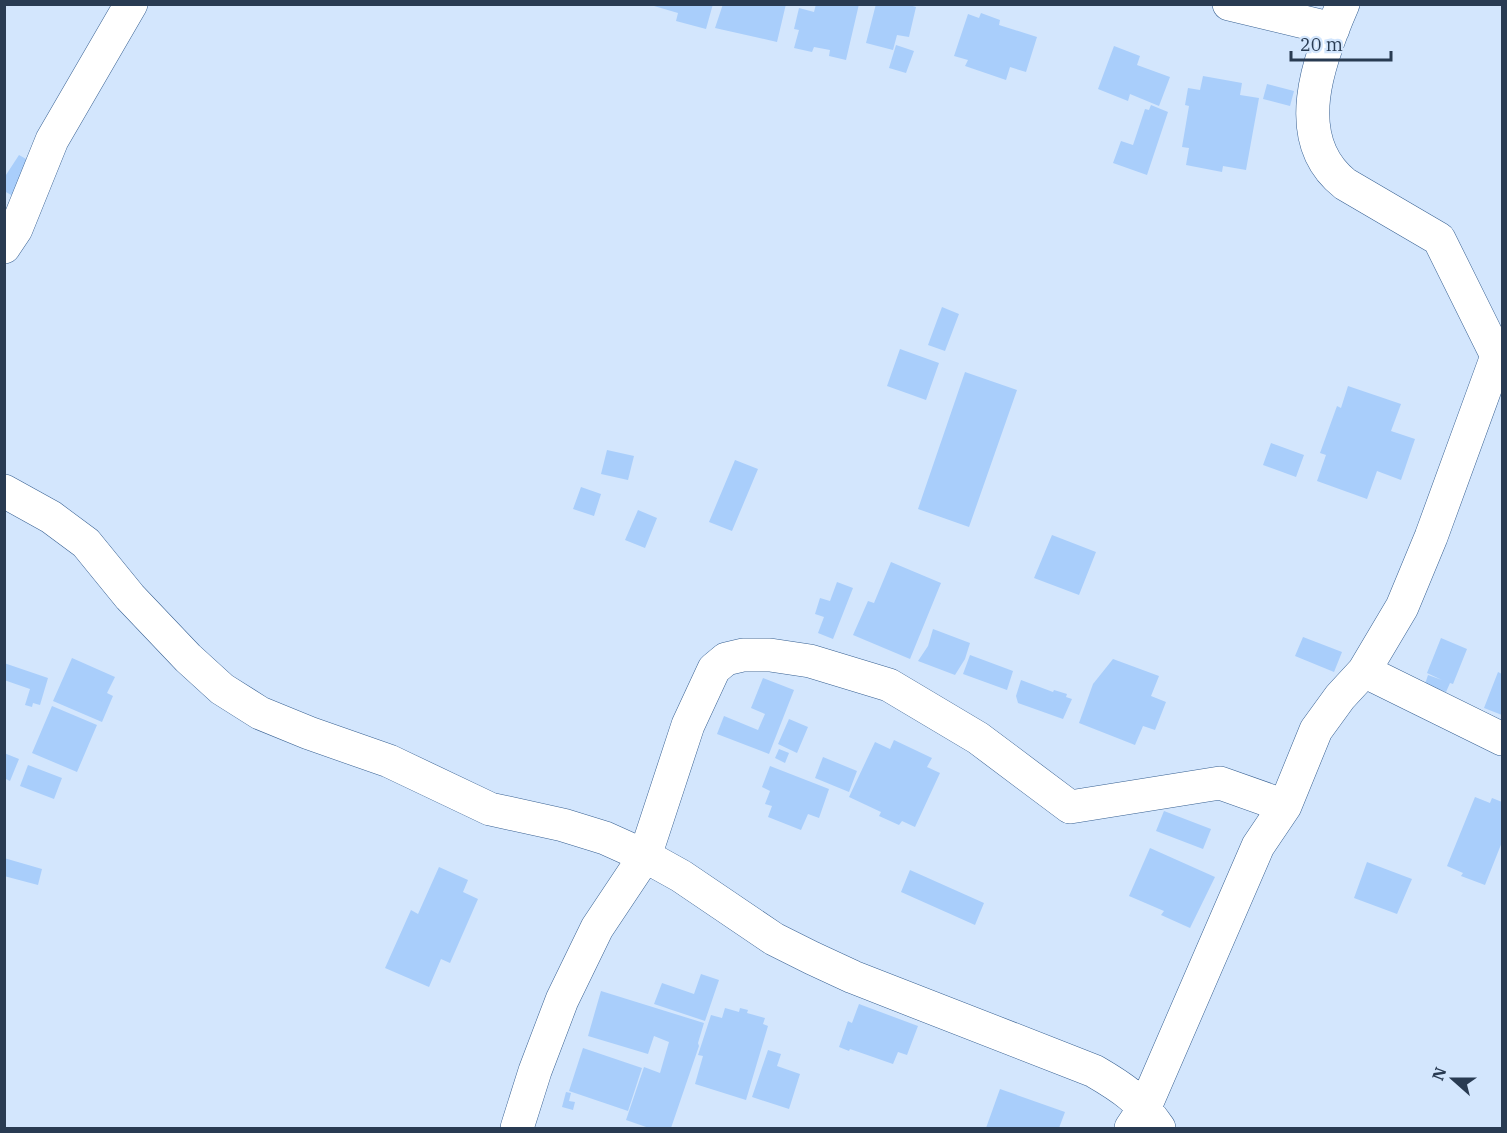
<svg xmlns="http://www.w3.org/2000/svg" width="1507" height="1133" font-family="'IBM Plex Serif',serif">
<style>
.building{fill:#a9cefb}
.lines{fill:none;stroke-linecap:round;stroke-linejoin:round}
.street-casing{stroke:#376092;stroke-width:34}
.street{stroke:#fff;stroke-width:33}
</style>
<rect width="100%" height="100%" fill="#d3e6fd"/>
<path class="building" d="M655,4H713L706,29L676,21L678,13L654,6Z
M723,4H786L777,42L715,28Z
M816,4H859L846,60L829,56L830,50L814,47L812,52L794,48L799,30L794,29L799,8L814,12Z
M876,4H906L916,7L909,37L897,35L893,50L866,43Z
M981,13L1000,20L999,25L1037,37L1026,72L1010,67L1006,80L965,66L968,60L954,56L968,14L979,18Z
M896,45L914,51L906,73L889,68Z
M1114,46L1140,56L1137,65L1170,77L1159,106L1130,94L1128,101L1098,89Z
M1203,76L1242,83L1240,95L1259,98L1246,170L1223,166L1222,172L1186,165L1189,148L1182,147L1189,106L1185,105L1188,88L1200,90Z
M1267,84L1294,91L1290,106L1263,99Z
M1151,105L1168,112L1147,175L1113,163L1121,141L1133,145L1145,109L1149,110Z
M19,155L35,164L15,197L4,191V178Z
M942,307L959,314L945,351L928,345Z
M900,349L939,363L926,400L887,386Z
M965,372L1017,390L969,527L918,509Z
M1348,386L1401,404L1391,431L1415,439L1401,480L1377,471L1367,499L1317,481L1326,455L1320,453L1337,406L1341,408Z
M1271,443L1304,455L1296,477L1263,465Z
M607,450L634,456L628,480L601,474Z
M735,460L758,469L732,531L709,522Z
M581,487L601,494L594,516L573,509Z
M638,510L657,518L645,548L625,540Z
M1052,535L1096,552L1079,595L1034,578Z
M891,562L941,583L910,659L853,635L868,601L874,603Z
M837,582L853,588L833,639L818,633L824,617L815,614L820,598L830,601Z
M933,629L970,643L965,659L955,675L918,661L928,646Z
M1303,637L1342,652L1334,672L1295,656Z
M1441,638L1467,649L1453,684L1450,683L1446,692L1425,684L1428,675L1442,680L1427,673Z
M970,655L1013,671L1007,690L963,674Z
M72,658L115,677L107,693L113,696L102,722L53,701Z
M1113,659L1159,676L1151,696L1166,702L1155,730L1143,726L1135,745L1079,723L1093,684Z
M4,663L48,678L40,705L33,703L32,707L25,705L30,689L4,680Z
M1498,672L1502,674V715L1484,708Z
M763,678L794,690L769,754L717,734L724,716L758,730L765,714L751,708Z
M1021,680L1053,692L1054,690L1067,694L1066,697L1072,699L1063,719L1018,703L1016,696Z
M52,706L97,725L77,772L32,753Z
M789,719L808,727L797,753L778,744Z
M894,740L932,758L927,767L940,773L915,827L902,821L899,825L879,816L881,812L849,797L875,742L890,749Z
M779,749L789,753L785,763L775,758Z
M4,753L19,759L10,781L4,778Z
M823,757L857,771L849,792L815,778Z
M28,765L62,778L54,799L20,786Z
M770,766L829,789L819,818L808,814L801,830L768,817L772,806L765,804L770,791L762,787Z
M1475,797L1490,803L1492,798L1502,802V842L1485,885L1461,876L1463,873L1447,866Z
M1164,811L1211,829L1203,849L1156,831Z
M1150,848L1215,877L1190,928L1161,915L1164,911L1129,896Z
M4,858L42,869L38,885L4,876Z
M1367,862L1412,879L1397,914L1354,898Z
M439,867L468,880L463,892L478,899L450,963L441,959L429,987L385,968L411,910L418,914Z
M910,870L984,903L975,925L901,892Z
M701,974L719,980L705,1021L654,1004L662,983L694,994Z
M601,991L704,1023L698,1043L699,1046L671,1128H649L626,1120L644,1067L660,1073L669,1042L654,1036L648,1054L588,1036Z
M859,1004L918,1026L907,1055L898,1052L893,1064L850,1049L849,1051L839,1047L848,1021L852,1023Z
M725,1008L739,1012L740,1008L748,1010L747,1013L765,1018L763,1024L768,1026L746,1100L695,1084L703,1056L698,1055L711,1015L722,1018Z
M583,1048L642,1068L628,1111L569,1091Z
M768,1050L781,1054L777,1066L800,1074L789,1109L752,1097Z
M1000,1089L1065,1112L1059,1128H986Z
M566,1092L571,1093L569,1101L575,1102L573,1110L562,1107Z"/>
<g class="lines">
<defs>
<path id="street" d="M1229,4L1333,29
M1343,4C1319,59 1288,139 1345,184L1439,239L1497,356L1502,358
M4,247L16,229L52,140L131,4
M4,491L51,517L86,543L130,597L188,658L222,689L260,713L309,733L389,761L490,809L563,825L605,838L645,856L681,876L774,939L812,958L853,977L1094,1071C1125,1089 1139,1099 1159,1128
M1364,671L1502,739
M517,1128L535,1071L562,1000L597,928L645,856L688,725L714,669L726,659L743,655H770L810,661L889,685L978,738L1070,807L1220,783L1285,806
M1131,1128L1145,1107L1258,846L1285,806L1316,730L1340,697L1364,671L1402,607L1431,537L1497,356"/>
</defs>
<use href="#street" class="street-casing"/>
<use href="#street" class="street"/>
</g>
<rect width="1507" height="1133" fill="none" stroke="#293b52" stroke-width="12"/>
<g transform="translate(1453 1079) rotate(291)" stroke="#d3e6fd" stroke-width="4.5" paint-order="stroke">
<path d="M0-4.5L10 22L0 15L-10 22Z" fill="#293b52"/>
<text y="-9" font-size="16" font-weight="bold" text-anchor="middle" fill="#293b52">N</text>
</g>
<path d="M1291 51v9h100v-9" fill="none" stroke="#293b52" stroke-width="3"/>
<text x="1300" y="51" font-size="18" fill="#293b52" stroke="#d3e6fd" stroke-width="4.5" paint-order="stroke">20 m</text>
</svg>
